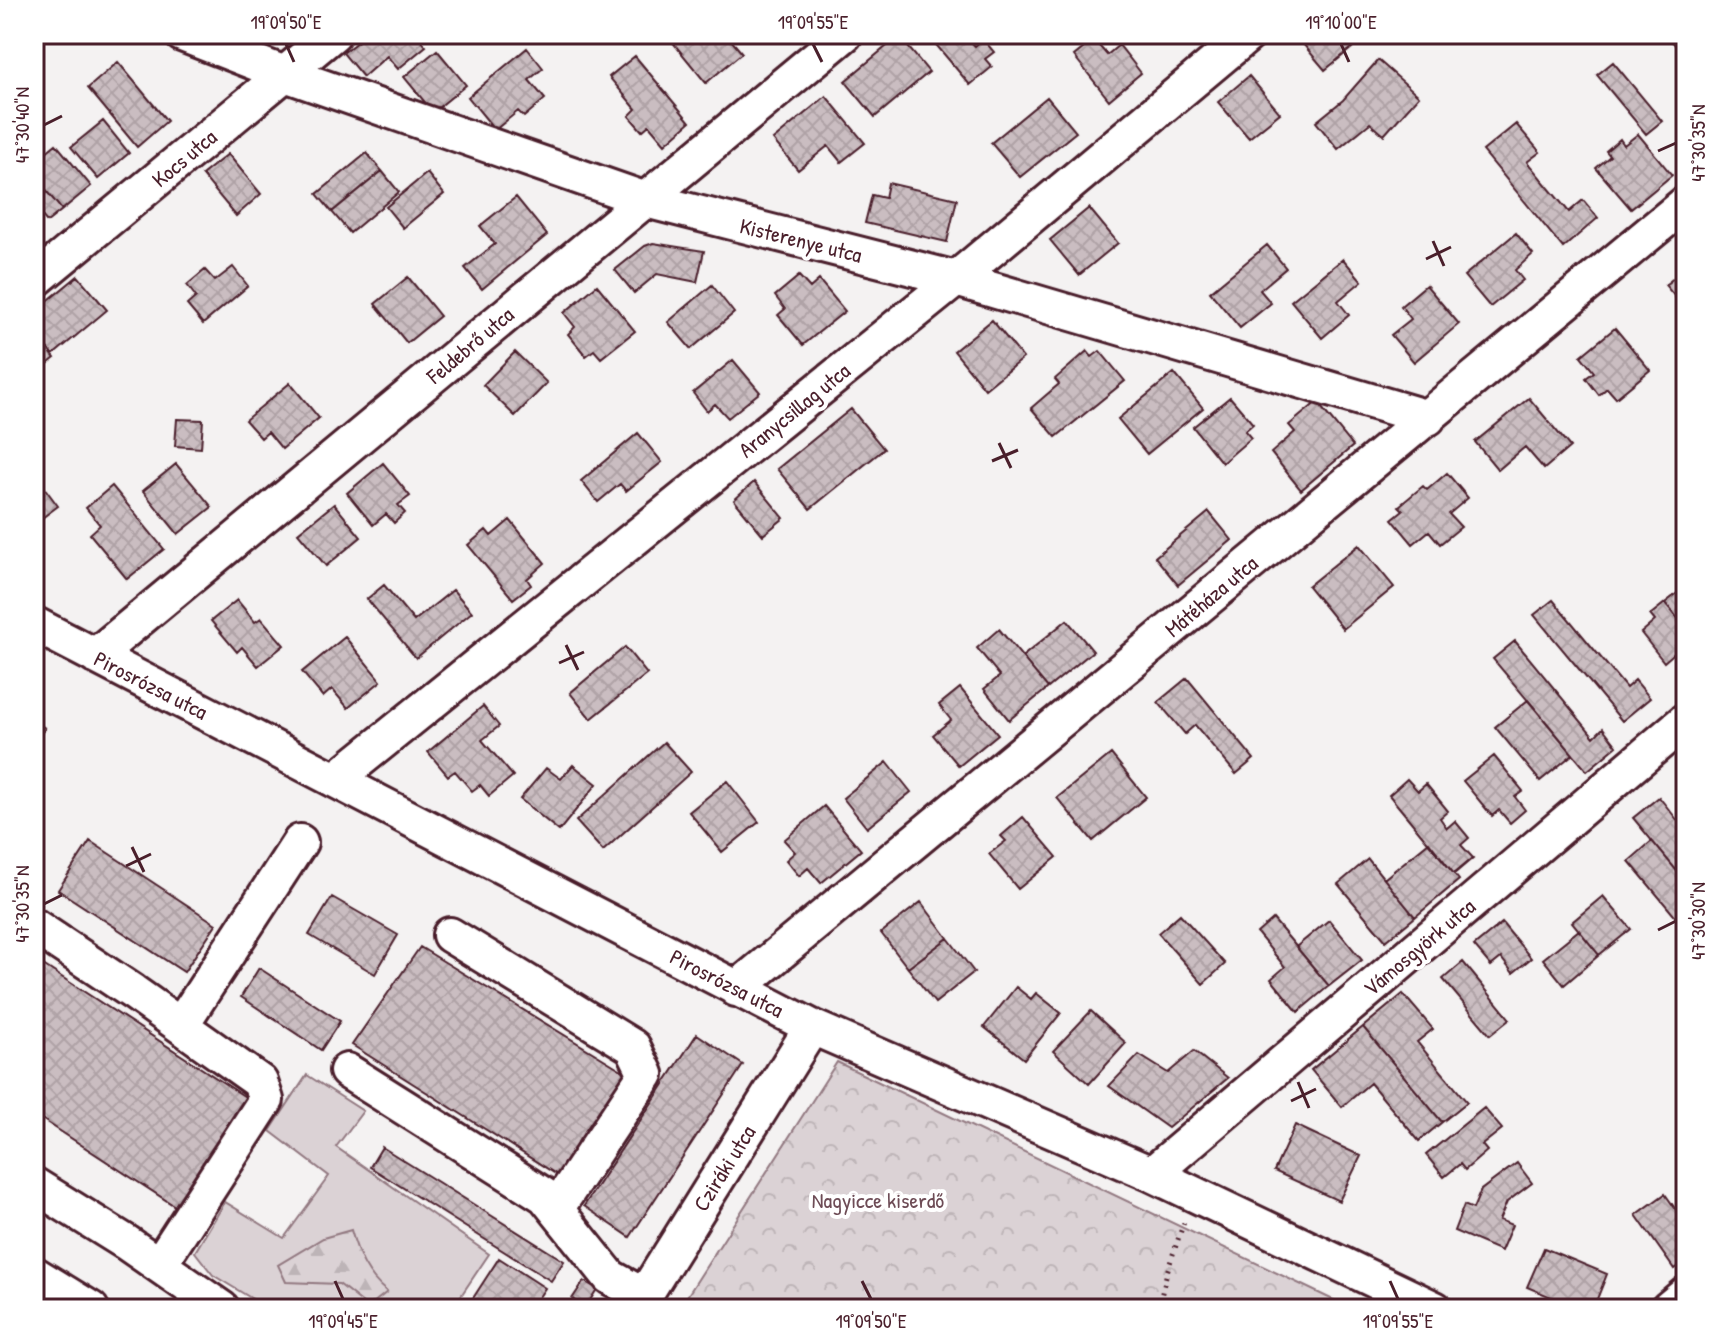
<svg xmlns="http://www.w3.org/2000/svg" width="1720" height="1343" font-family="'Patrick Hand',sans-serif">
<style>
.green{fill:#dbd2d5;stroke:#927880;stroke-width:2}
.forest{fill:url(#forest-firs);stroke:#927880;stroke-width:2}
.park{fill:url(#park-crowns);stroke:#927880;stroke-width:2}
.building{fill:url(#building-cross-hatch);stroke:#4a1f2b;stroke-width:2}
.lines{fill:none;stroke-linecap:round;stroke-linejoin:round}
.minor-casing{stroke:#4a1f2b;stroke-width:40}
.path{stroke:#4a1f2b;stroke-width:5;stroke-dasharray:2 6;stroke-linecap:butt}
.minor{stroke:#fff;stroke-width:34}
.ticks{fill:none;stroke:#4a1f2b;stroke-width:3}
.labels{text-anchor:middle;stroke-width:8;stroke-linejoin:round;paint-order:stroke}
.street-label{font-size:22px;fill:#4a1f2b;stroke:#fff}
.park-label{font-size:22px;fill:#6e4c56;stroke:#fff}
.neatline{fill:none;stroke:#4a1f2b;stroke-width:3}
.ticks-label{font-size:20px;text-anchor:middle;fill:#4a1f2b}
</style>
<defs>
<pattern id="forest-firs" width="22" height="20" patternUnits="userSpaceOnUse" patternTransform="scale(2)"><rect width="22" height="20" fill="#dbd2d5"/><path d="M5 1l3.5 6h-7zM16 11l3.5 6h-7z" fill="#bdb4b7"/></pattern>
<pattern id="park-crowns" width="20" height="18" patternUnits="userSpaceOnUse" patternTransform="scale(2)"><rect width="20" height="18" fill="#dbd2d5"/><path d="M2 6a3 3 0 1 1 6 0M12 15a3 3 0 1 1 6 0" fill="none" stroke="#bdb4b7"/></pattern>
<pattern id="building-cross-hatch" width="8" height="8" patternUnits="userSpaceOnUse" patternTransform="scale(2)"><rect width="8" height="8" fill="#cabdc1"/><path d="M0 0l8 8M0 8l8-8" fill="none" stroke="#afa2a6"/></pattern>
</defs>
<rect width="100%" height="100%" fill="#f4f2f2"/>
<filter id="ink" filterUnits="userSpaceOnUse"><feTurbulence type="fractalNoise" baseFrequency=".0125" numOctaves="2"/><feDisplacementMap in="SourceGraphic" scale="16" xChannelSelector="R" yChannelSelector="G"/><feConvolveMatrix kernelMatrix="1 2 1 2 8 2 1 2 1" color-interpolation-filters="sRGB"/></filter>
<g filter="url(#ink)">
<path class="green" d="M307,1075L363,1111L336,1147L489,1254L452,1309H269L213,1275L195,1252L225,1202L284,1238L329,1176L270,1131Z"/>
<path class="forest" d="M351,1230C358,1255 367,1276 387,1292L368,1307L339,1284L286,1282L278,1265L323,1238Z"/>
<path class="park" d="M837,1062L1352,1309H679Z"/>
<path class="building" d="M367,34H416L426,46L398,69L387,56L363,77L343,53Z
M676,34H726L742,53L706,83L670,39Z
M927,34H964L975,46L983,39L994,52L985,59L992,67L970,85Z
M1301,34H1369L1325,70L1297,37Z
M1666,34H1686V58Z
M899,36L929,72L875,117L845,81Z
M1094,40L1107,55L1119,45L1141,73L1109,100L1074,56Z
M527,48L543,68L529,80L545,99L524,117L518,111L495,130L468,97Z
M437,50L466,85L433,112L404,77Z
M635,56L690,122L665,144L649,125L642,131L629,116L636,109L609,77Z
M1378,60L1419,96L1384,135L1370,123L1338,149L1316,122L1343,100Z
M118,62L167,121L137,147L88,88Z
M1613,62L1662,121L1646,134L1597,75Z
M1249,76L1280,113L1249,138L1218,102Z
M826,96L865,143L841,162L828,146L798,170L773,140Z
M1047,97L1076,132L1020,177L991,143Z
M103,121L129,153L98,179L71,147Z
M1516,124L1540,152L1527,162L1569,212L1583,200L1598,218L1563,248L1483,151Z
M1638,134L1672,175L1631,209L1596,168L1610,156L1606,151L1620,139L1624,145Z
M56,144L91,186L62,210L34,176V162Z
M367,153L382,171L332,212L317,194Z
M228,154L261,194L236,216L202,175Z
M382,171L399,192L350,233L332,212Z
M427,173L444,194L403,228L386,207Z
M34,176L62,210L47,222L34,207Z
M888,183L957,199L947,242L865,223L872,195L885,198Z
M516,197L547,235L482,289L465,268L495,244L480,226Z
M1089,208L1118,243L1079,275L1050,240Z
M1516,233L1533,254L1515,270L1523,280L1490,307L1464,276Z
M653,243L704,251L697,282L657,274L634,293L615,270L645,246Z
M1267,245L1286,268L1260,290L1271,303L1240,328L1210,292Z
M1343,259L1362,281L1338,301L1349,315L1322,338L1291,301Z
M233,267L248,286L203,324L187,305L196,297L187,285L205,270L215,281Z
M1686,268V310L1665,285Z
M78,276L107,310L53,355L34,332V312Z
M799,276L810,288L819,280L845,311L803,345L778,315L785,309L775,296Z
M408,277L440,316L407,343L375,304Z
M597,285L635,331L601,358L594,350L586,356L568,334L575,327L564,313Z
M712,285L734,313L691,349L668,322Z
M1426,285L1459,324L1414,362L1391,335L1411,319L1401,306Z
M992,320L1023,358L985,389L954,351Z
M1615,328L1650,370L1616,398L1607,388L1599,395L1586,378L1594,372L1581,356Z
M34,332L55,358L34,375Z
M1087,351L1092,357L1100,351L1125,381L1056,437L1031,408L1059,384L1055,379Z
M515,352L547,383L515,416L483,385Z
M733,360L760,392L728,418L715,404L707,411L693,393Z
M1174,373L1203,408L1147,454L1118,419Z
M290,383L319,418L282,449L268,432L261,438L245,420Z
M1230,397L1253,424L1245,431L1251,438L1222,463L1193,427Z
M1529,398L1570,447L1544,469L1525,447L1498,470L1475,442Z
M1317,402L1353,446L1301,490L1271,453L1295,432L1289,425Z
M851,409L884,449L810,509L777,469Z
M177,419L203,420L201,448L175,446Z
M638,433L662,462L626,491L620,484L598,502L581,481Z
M383,463L410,496L398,505L405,513L394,523L386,514L373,525L347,493Z
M176,464L212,507L178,534L143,491Z
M1447,473L1468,498L1449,514L1461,527L1440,544L1429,531L1413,544L1392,519L1403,510L1399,506L1423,486L1427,490Z
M754,482L784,518L763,535L734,500Z
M41,483L58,506L34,524V488Z
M112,486L164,549L127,579L90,534L100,525L86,508Z
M334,504L361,537L326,566L298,533Z
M1209,512L1232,540L1178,585L1155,557Z
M510,520L545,563L527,579L531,585L513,599L468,545L486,530L491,536Z
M1359,545L1394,587L1343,629L1308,586Z
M384,585L414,621L453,590L472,612L416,658L367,599Z
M1680,591L1686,596V628L1665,603Z
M237,600L255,622L261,618L284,645L258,666L242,647L237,652L211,621Z
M1553,600L1626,688L1635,680L1650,698L1622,721L1534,615Z
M1665,603L1686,628V656L1679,649L1664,662L1641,633L1655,621L1650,615Z
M1067,620L1093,651L1048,688L1022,657Z
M999,629L1048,688L1009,720L984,689L1000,676L977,648Z
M345,637L381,681L348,708L332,689L323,697L302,672Z
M1515,641L1594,737L1603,728L1617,746L1587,771L1493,659Z
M625,647L647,674L591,719L570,693Z
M1187,678L1254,759L1236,774L1195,725L1185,734L1158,702Z
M960,688L998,734L959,766L933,735L951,720L939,705Z
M1528,700L1573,754L1540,781L1495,727Z
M483,706L499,726L482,740L513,776L489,796L480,785L472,791L455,771L448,776L428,752Z
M34,721L45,728L34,744Z
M664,742L691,772L603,851L576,821Z
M1111,754L1146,797L1093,841L1057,798Z
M1494,756L1523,791L1515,797L1525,810L1510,823L1499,810L1492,816L1463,781Z
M887,762L911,792L867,828L843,798Z
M573,765L597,784L559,831L520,799L546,768L561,779Z
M1407,779L1418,791L1426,784L1448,811L1440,818L1447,828L1455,821L1469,838L1461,845L1473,858L1454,874L1389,795Z
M727,781L759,822L722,852L689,812Z
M1659,797L1686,831V882L1633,818Z
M824,806L861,850L821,883L808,868L799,876L786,860L795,852L784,840Z
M1023,817L1057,857L1018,889L989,854L1006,841L1001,836Z
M90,841L216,924L184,972L58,890Z
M1652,841L1686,882V923L1683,926L1629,861Z
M1429,842L1459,880L1415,917L1384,879Z
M1368,859L1415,917L1386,941L1338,884Z
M1603,896L1631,929L1599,955L1572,922Z
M332,897L398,935L375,974L309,935Z
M921,902L948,938L908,968L881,933Z
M1180,914L1225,964L1203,984L1158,933Z
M1273,919L1329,986L1298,1012L1271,979L1285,967L1257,933Z
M1329,920L1362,960L1329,986L1296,947Z
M1502,923L1531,958L1513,973L1501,958L1491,966L1474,946Z
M1579,930L1599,955L1564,985L1543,959Z
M948,938L974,972L935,1003L908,968Z
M420,947L625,1072L559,1176L352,1045Z
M34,959L253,1102L181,1210L34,1114Z
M1463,962L1510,1019L1490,1035L1443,979Z
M259,968L340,1021L321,1050L241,997Z
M1016,987L1031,999L1036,993L1061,1013L1024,1059L984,1027Z
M1403,994L1433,1029L1417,1042L1467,1102L1442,1122L1363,1027Z
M1091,1011L1126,1043L1089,1084L1053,1051Z
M1363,1027L1442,1122L1419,1141L1370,1083L1342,1107L1311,1070Z
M697,1034L743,1065L630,1237L584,1206Z
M1194,1051L1228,1078L1168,1128L1109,1086L1139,1055L1168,1073Z
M1484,1108L1502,1129L1482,1145L1487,1151L1465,1170L1460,1164L1444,1177L1426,1155Z
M1295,1125L1361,1156L1339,1201L1274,1171Z
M382,1147L564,1261L551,1281L370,1167Z
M1517,1163L1532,1183L1507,1202L1499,1220L1512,1225L1501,1251L1454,1231L1464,1205L1473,1209L1481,1190Z
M1665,1194L1686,1224V1260L1674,1269L1636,1215Z
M1544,1248L1607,1274L1593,1309H1580L1527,1287Z
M499,1258L545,1288L531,1309H466Z
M584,1281L597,1289L586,1307L572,1299Z"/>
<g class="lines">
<defs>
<path id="minor" d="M182,34L285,74L646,200L956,279L1428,418
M34,281L333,34
M34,624L812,1027L1152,1174L1435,1309
M95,656L845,34
M335,780L956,279L1249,34
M34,926L133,992L260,1082L266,1100L159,1265
M450,935L633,1047L646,1074L556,1209
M736,989L1686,203
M181,1025L300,842
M347,1071L545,1196L610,1277L644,1296
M1152,1174L1686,720
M34,1185L127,1243L222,1309
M34,1274L91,1309
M636,1309L812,1027
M1668,1309L1686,1294"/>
</defs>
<use href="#minor" class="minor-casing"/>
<path class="path" d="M1158,1309L1167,1272L1184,1222"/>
<use href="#minor" class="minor"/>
</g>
</g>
<path class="ticks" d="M286,44L294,62M813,44L822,62M1341,44L1349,62M44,125L62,116M1658,151L1676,143M1433,241L1444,266M1426,259L1451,247M999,443L1011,468M992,461L1018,450M566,645L578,670M559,663L584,652M132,847L144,872M126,866L151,854M44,904L62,895M1658,930L1676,921M1298,1082L1309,1108M1291,1101L1316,1089M335,1281L343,1299M862,1281L871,1299M1390,1281L1398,1299"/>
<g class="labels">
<g class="street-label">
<text transform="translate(184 158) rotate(-40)" y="8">Kocs utca</text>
<text transform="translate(801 240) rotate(14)" y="8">Kisterenye utca</text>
<text transform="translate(470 345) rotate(-40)" y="8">Feldebrő utca</text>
<text transform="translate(794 410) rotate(-39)" y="8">Aranycsillag utca</text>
<text transform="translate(1211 596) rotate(-40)" y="8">Mátéháza utca</text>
<text transform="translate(151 685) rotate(27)" y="8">Pirosrózsa utca</text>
<text transform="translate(1419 947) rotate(-40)" y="8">Vámosgyörk utca</text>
<text transform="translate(727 983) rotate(27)" y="8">Pirosrózsa utca</text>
<text transform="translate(724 1168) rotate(-58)" y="8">Cziráki utca</text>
</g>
<g class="park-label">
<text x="878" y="1208">Nagyicce kiserdő</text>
</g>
</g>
<rect width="1720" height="1343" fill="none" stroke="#fff" stroke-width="88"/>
<rect x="44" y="44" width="1632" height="1255" class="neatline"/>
<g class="ticks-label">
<text x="286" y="29">19°09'50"E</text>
<text x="813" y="29">19°09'55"E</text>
<text x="1341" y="29">19°10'00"E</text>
<text transform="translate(22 125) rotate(-90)" y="7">47°30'40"N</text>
<text transform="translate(1698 143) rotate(-90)" y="7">47°30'35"N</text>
<text transform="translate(22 904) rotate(-90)" y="7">47°30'35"N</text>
<text transform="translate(1698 921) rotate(-90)" y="7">47°30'30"N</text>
<text x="343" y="1328">19°09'45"E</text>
<text x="871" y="1328">19°09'50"E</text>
<text x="1398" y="1328">19°09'55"E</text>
</g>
</svg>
